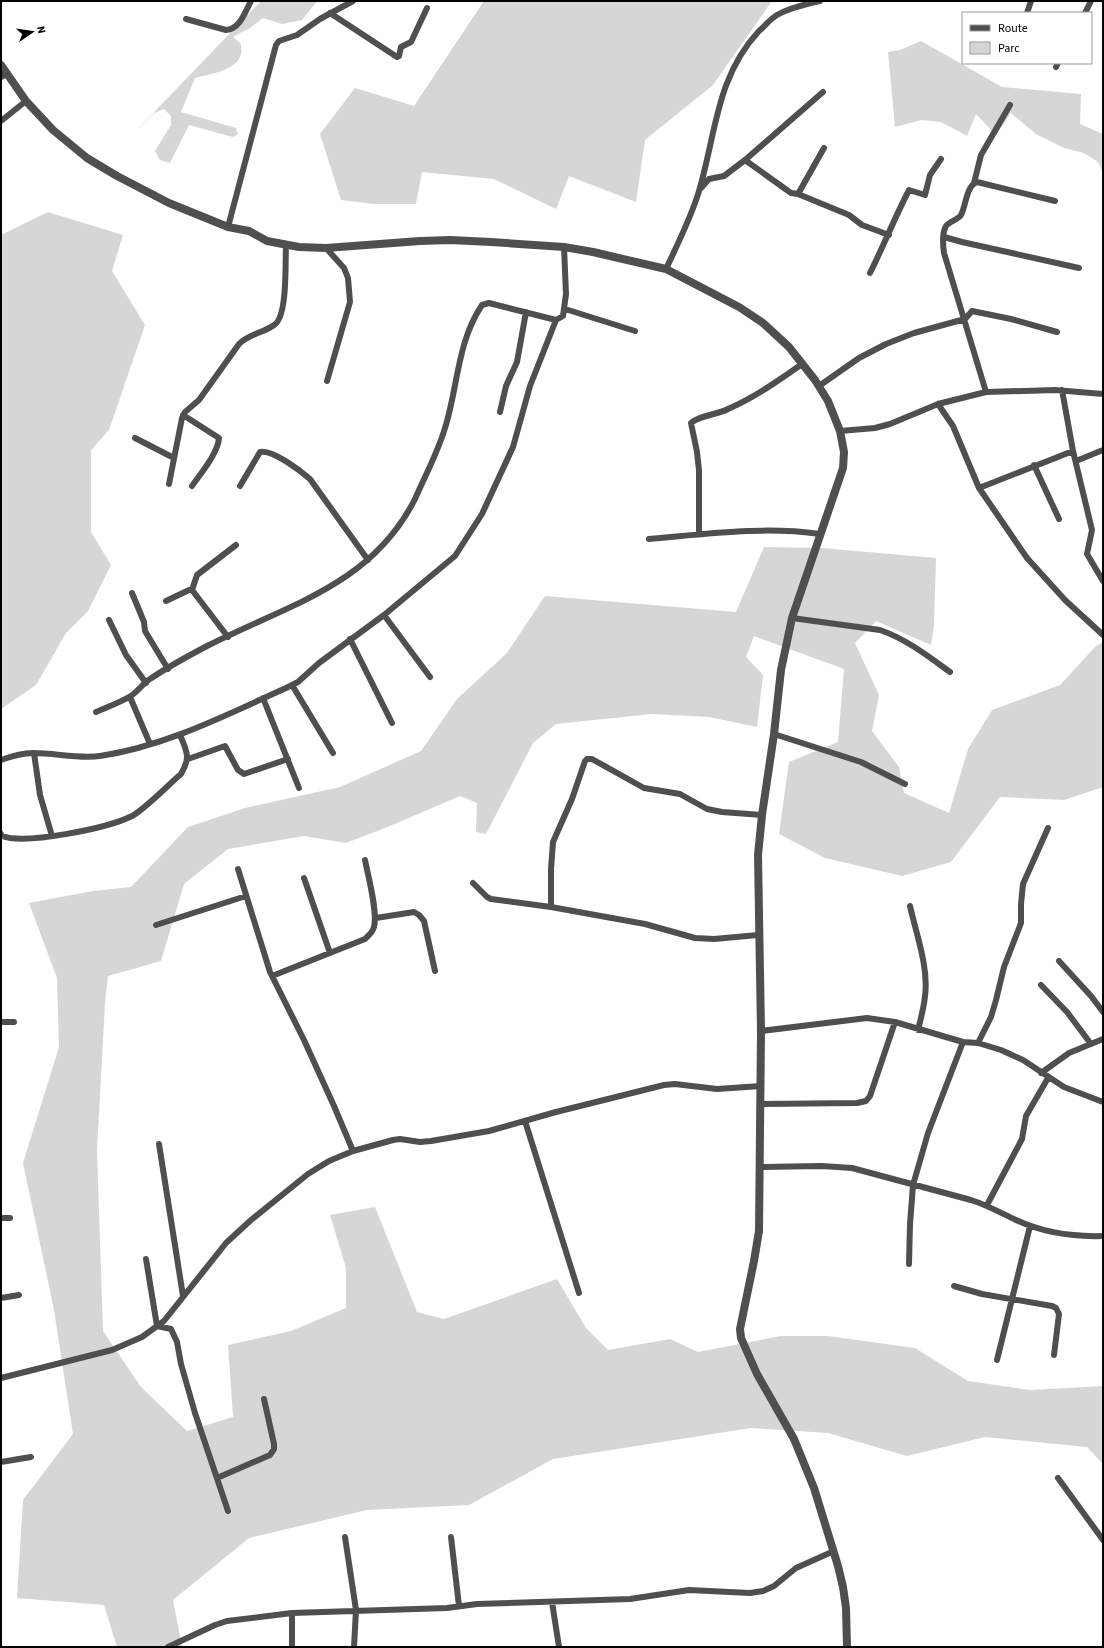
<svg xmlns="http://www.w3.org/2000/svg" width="1104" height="1648" font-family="'Source Sans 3',sans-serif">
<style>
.green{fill:#d6d6d6}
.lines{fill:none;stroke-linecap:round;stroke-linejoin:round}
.minor{stroke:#4f4f4f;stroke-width:6}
.tertiary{stroke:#4f4f4f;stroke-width:8}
</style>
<rect width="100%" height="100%" fill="#fff"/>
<path class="green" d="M261,1H317L302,20L282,24L263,18L250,28L233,37L241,44C241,47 242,51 241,54C237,71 209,74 195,78L181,112L236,128L238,134L233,137L189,125L170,163L160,160L155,151L171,125V116L164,109L154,113L132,135Z
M484,1H772L713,85L645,140L636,202L569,176L556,209L494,179L422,172L416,204H374L341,200L320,134L355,88L414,106Z
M921,41L1002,87L1081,94L1080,124L1103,134V173L1098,162L1084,153L1064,148L1036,134L1011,113L996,135L976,114L967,136L941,122L921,120L895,127L888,52L900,50Z
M48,212L123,235L112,271L145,325L109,430L91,450V532L111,565L88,611L66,633L36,685L1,709V235Z
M764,547L822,548L936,558L934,626L931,645L876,621L855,643L879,695L872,731L899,767L904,793L949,813L968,749L992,710L1060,685L1096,646L1103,642V787L1064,800L1000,797L951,862L902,876L825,858L779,834L789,762L838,742L844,669L754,636L746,657L763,675L757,727L709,717L652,714L556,724L533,743L486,834L476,832L477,803L460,796L390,826L346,843L304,836L228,849L184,884L161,961L108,976L105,1003L97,1150L103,1331L141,1387L187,1431L233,1417L228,1345L291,1331L346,1308V1268L330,1215L375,1207L417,1312L444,1319L557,1279L586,1328L608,1350L670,1339L698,1352L781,1336H828L915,1348L968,1381L1030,1390L1103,1386V1464L1087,1447L985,1437L907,1456L828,1433L751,1428L553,1459L469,1505L367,1510L249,1538L173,1600L182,1647H117L104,1605L17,1598L23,1500L73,1434L54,1310L23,1163L59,1047L57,978L29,903L93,891L131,887L188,827L245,808L340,787L421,751L457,699L507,653L545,596L736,612Z"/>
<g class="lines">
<path class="minor" d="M330,13L397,57L399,56L401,47L411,42L427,8
M1027,13L1031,1
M1085,13L1091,1
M186,19L226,30C240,29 245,12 251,1
M1056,67L1058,63
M1,77L7,74
M1,121L26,101
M745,160L791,193L798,194L849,215L862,225L889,235
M974,183L981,155L1010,105
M701,188L709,179L724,176L745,160L823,92
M798,194L824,148
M228,227L276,45L279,41L297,35L320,19L353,1
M944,237L962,242L1079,268
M326,248L344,268L348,278L350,302L327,381
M666,269C678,243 691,218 699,191C716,134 716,77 759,31C765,26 770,19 777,15C789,8 806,4 820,1
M870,273C884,245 895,217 909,190L925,195L930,175L941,159
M565,309L635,331
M819,386L859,358L886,344L914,333L965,319L972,311L1011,319L1057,332
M1062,390L1073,451L1092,530L1087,554L1103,581
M986,392L944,253C943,246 942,233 946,226C950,221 958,220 961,215C966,206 966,186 977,182L1055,201
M938,404L953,426L979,488L1027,558L1065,600L1103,635
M500,412L506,386L517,362L526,312
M183,415L219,438C218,453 201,473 192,486
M840,431L875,428L890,424L938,404L986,392L1055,390L1103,394
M135,438L174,458
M1076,461L1103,450
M1034,465L1059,519
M169,484L182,418L185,412L199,400L239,344C249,334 263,333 274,325C288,317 285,262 286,245
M240,486L260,452C272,449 301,471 310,479L368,560
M979,488L1073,451
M699,534V470L697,452L691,423C700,415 717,415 728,409C755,397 778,381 802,364
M649,539C706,534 762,526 820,534
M192,590L197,575L236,545
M132,593L144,622L145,631L168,669
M166,601L189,590H192L228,637
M384,615L430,677
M792,618L880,630C906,639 928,656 950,672
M109,620L126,655L146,683
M350,639L392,723
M292,685L333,753
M130,697L150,744
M263,698L299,788
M96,712C107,707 119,703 129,697C137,693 142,684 150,679C168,667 188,656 207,646C287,605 371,586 415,499C425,476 438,452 445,428C458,387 457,342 482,305L489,303L556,320
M774,734L861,762L905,784
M34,753L40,795L52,836
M188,759L225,746L238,770L244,774L288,759
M1,760C12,756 22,753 33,753C56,753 78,759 100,756C166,746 226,715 286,688L298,682L319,663L384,615L455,556L482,514L513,447L530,386L556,320L563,316L566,294L564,247
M1,834L2,836C26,845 108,828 132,816C145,809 168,785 181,774C191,757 187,752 180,735
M238,869L270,972L304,1040L334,1106L353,1151
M304,878L330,953
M473,883L487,897L491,899L551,907L645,924L695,938L714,939L758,935
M910,906C916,933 929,968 925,996C924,1007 921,1018 918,1030
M551,907V869L553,842L572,799L585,761L587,759H592L644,788L680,794L707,809L722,812L762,815
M376,918L414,912L419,915L424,921L435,971
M156,925L246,896
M1059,961L1091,996L1103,1012
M272,976L365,939C369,935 373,932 374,927C378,912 368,876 365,860
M1041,985L1067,1012L1091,1044
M1,1022H14
M761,1031L867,1018L895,1022L963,1042L978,1043L1001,1050L1023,1060L1064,1087L1103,1102
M978,1043L991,1017L996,1000L1004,967L1021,923V904L1023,884L1048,828
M1041,1073L1069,1053L1103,1039
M761,1104L857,1103L866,1101L870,1096L895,1022
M525,1121L579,1293
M159,1144L183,1296
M761,1167L822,1166L852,1168L971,1200C987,1205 1001,1213 1016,1220C1044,1233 1073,1237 1103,1236
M987,1205L1022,1139L1026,1116L1048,1078
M1,1218H10
M146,1259L157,1326L171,1329L177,1342L181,1364L195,1413L228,1511
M909,1264L910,1224L913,1185L928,1133L963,1042
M954,1286L982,1294L1052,1306L1056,1308L1059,1314L1054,1355
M1,1298L19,1295
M997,1360L1030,1226
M1,1378L112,1350L142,1337L164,1321L226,1243L251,1220L308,1174L329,1161L353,1151L393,1140L400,1139L420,1142L431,1141L489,1131L556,1112L664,1085L675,1084L717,1089L761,1086
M1,1462L31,1457
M217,1478L270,1455L274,1449V1444L264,1399
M1058,1478L1103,1540
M345,1537L356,1610L354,1647
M451,1537L459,1606
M552,1602L559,1647
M168,1647L215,1625L227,1621L292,1613L447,1608L477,1604L630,1599L689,1590L750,1593L763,1591L774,1586L796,1568L834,1551
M292,1647V1613"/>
<path class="tertiary" d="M1,65L26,101L53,130L87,158L117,176L169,203L228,227L249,231L267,241L299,247L326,248L420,241L450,240L491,242L564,247L593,252L666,269L739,307L763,323L789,347L815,380L828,401L840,431L844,452L843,468L792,618L781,670L774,734L762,815L758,855L761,1031L759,1231L754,1261L740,1329L741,1338L757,1374L794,1439L814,1488L838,1566L843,1587L846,1608L847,1647"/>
</g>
<rect width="1104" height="1648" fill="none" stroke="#000000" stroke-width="4"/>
<rect x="962" y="12" width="130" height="52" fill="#ffffff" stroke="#999999"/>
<rect x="970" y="25" width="20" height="6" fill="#4f4f4f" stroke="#999999"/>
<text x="998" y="32" font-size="12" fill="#000000">Route</text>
<rect x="970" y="42" width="20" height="12" fill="#d6d6d6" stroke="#999999"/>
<text x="998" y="52" font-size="12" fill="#000000">Parc</text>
<g transform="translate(32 32) rotate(77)" stroke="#ffffff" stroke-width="3" paint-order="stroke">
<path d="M0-3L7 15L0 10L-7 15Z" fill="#000000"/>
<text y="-6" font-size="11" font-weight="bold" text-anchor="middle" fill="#000000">N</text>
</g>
</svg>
